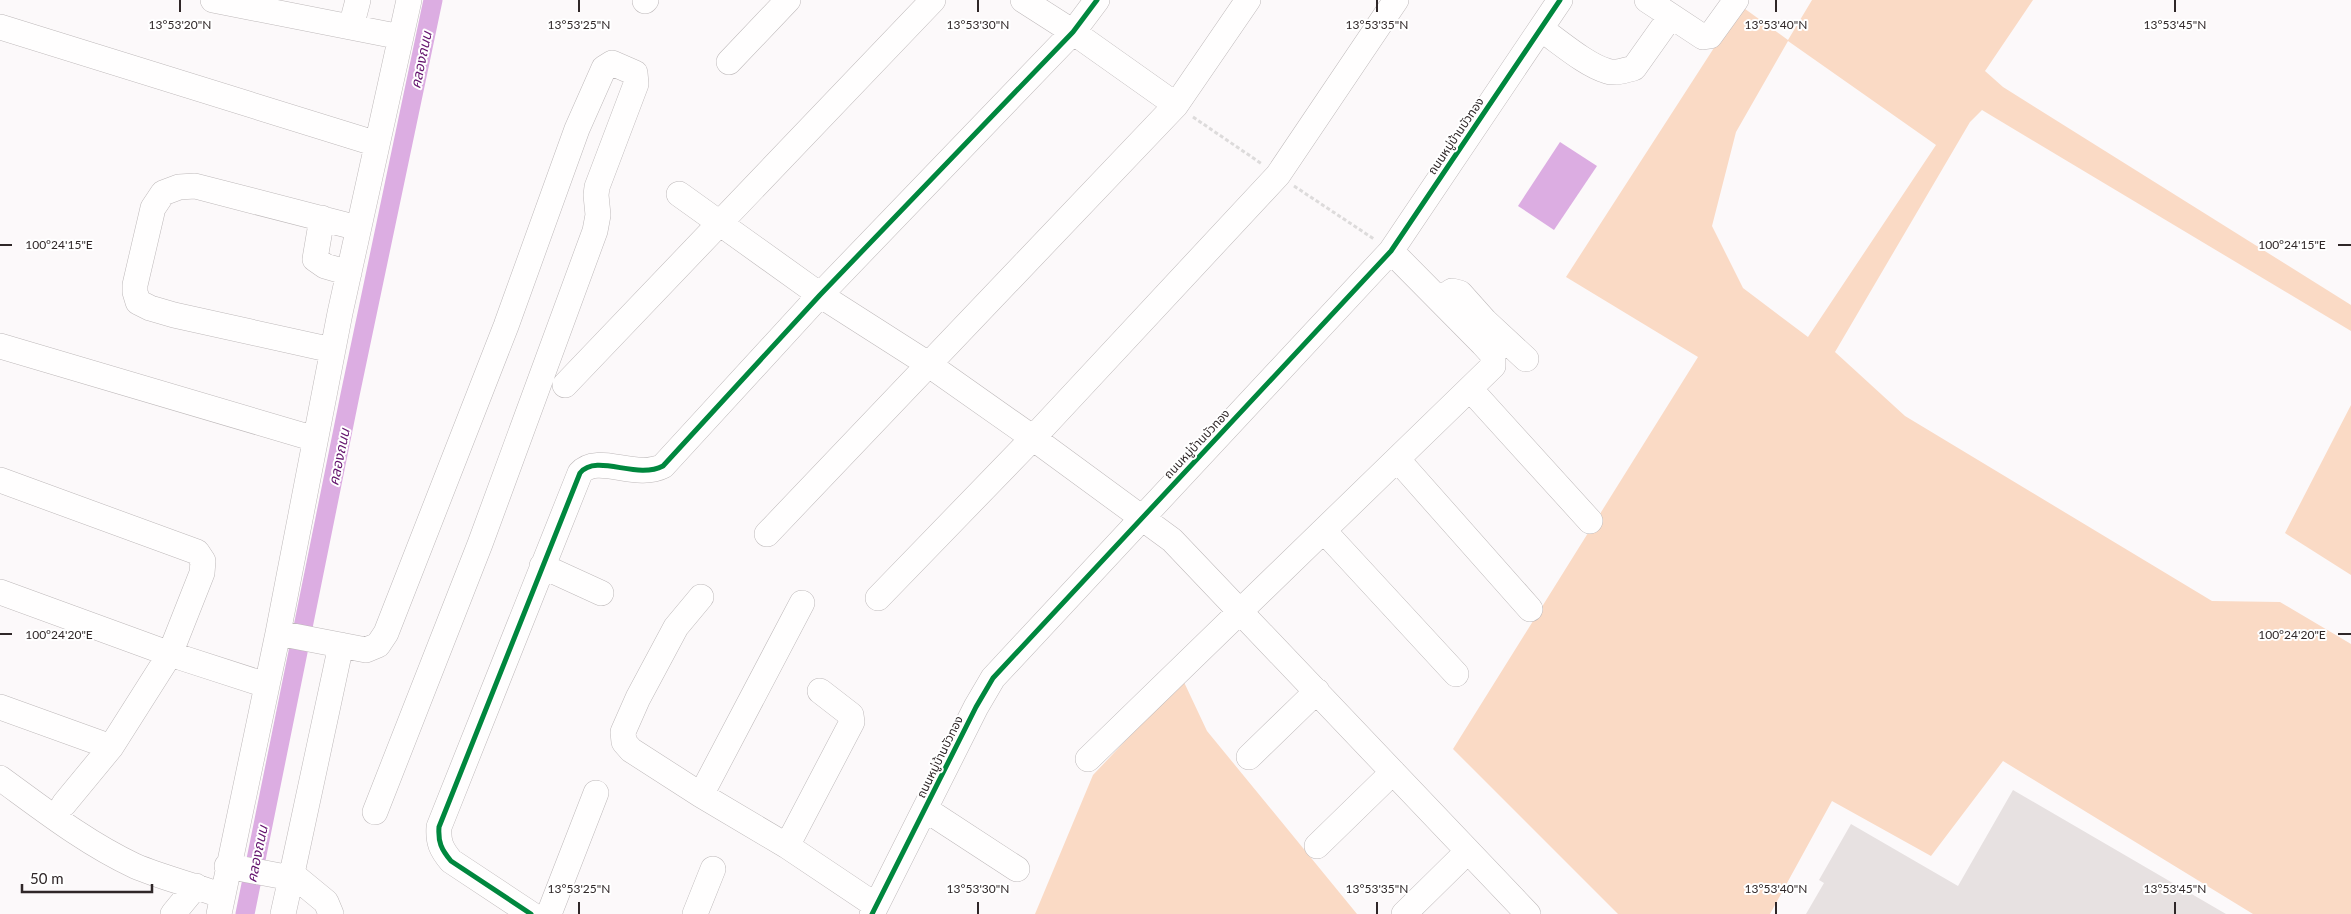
<svg xmlns="http://www.w3.org/2000/svg" width="2351" height="914" font-family="Lato,'Noto Sans Thai',sans-serif">
<style>
.green{fill:#fadac5;fill-rule:evenodd}
.water{fill:#dcade2}
.lines{fill:none;stroke-linecap:round;stroke-linejoin:round}
.canal{stroke:#dcade2;stroke-width:19}
.building{fill:#e7e1e1}
.minor-casing{stroke:#beb9ba;stroke-width:26}
.path{stroke:#dddbdb;stroke-width:3;stroke-dasharray:4 2.5;stroke-linecap:butt}
.minor{stroke:#fffefe;stroke-width:25}
.cycleway-casing{stroke:#fff;stroke-width:8}
.cycleway{stroke:#00873e;stroke-width:5}
.ticks{fill:none;stroke:#2f2728;stroke-width:2}
.labels{text-anchor:middle;stroke-width:4;stroke-linejoin:round;paint-order:stroke}
.street-label{font-size:12px;fill:#2f2728;stroke:#fff}
.water-label{font-size:14px;font-style:italic;fill:#62116c;stroke:#fff}
.ticks-label{font-size:12px;text-anchor:middle;fill:#2f2728;stroke:#fff;stroke-width:4;stroke-linejoin:round;paint-order:stroke}
</style>
<rect width="100%" height="100%" fill="#fcf9fa"/>
<path class="green" d="M1812,0H2033L1985,71L2003,87L2351,305V331L1982,110L1970,122L1835,352L1905,416L2212,601L2280,602L2351,644V914H2253L2003,761L1931,856L1832,801L1770,914H1618L1453,749L1698,357L1566,277L1741,6L1788,40ZM1788,41L1936,145L1808,337L1743,288L1712,226L1736,132Z
M2351,405V575L2285,533Z
M1183,680L1207,731L1357,914H1035L1093,775Z"/>
<path class="water" d="M1560,142L1597,166L1554,230L1518,206Z"/>
<g class="lines">
<path class="canal" d="M245,914L350,395L433,0"/>
</g>
<path class="building" d="M2013,790L2226,914H1806L1824,883L1819,880L1851,824L1958,886Z"/>
<g class="lines">
<defs>
<path id="minor" d="M213,0L401,37
M1023,0L1073,32L1176,105
M1647,0L1703,37L1710,36L1736,0
M645,1L646,0
M0,27L377,144
M351,27L358,0
M1541,29C1560,42 1586,65 1607,71C1615,74 1626,70 1634,68L1671,16
M729,62L788,0
M679,194L820,295L928,364L1033,438L1172,540L1528,914
M322,218L315,259L325,266L349,273
M1440,299L1452,291L1460,293L1485,321L1526,359
M0,346L315,439
M332,350L174,315L150,308L138,302L135,292V285L153,208L163,193L179,187L195,186L358,228
M565,385L933,0
M1471,390L1590,521
M1398,460L1530,609
M0,480L197,552L203,561L202,573L170,654L111,747L64,804
M1324,531L1456,674
M767,534L1176,105L1248,0
M542,566L601,593
M0,592L170,654L266,685
M878,598L1033,438L1278,175L1396,0
M802,603L701,795L787,846L875,905
M278,633L366,650L378,645L386,633L506,326L577,129L604,68L612,63L635,73L636,84L597,187L596,195L598,215L595,231L480,544L375,812
M0,707L111,747
M1249,757L1317,691
M1088,759L1493,366V355L1483,344L1391,251
M0,778C44,810 86,843 135,866C163,878 194,885 222,896
M701,795L631,750L624,742L623,732L638,698L676,627L701,597
M925,809L1017,869
M787,846L852,722L851,715L820,691
M1317,846L1393,772
M227,866L291,878L341,645
M292,874L326,902L331,914
M173,914L196,886
M219,914L278,633L340,313L409,0
M283,914L291,878
M531,914L451,861C441,849 438,842 439,827L580,473C597,453 636,480 663,466L820,295L1073,32L1097,0
M549,914L596,793
M695,914L713,869
M872,914L976,707L993,678L1391,251L1560,0
M1404,914L1468,851"/>
</defs>
<use href="#minor" class="minor-casing"/>
<path class="path" d="M1193,117L1262,164
M1294,186L1374,239"/>
<use href="#minor" class="minor"/>
<defs>
<path id="cycleway" d="M531,914L451,861C441,849 438,842 439,827L580,473C597,453 636,480 663,466L820,295L1073,32L1097,0
M872,914L976,707L993,678L1391,251L1560,0"/>
</defs>
<use href="#cycleway" class="cycleway-casing"/>
<use href="#cycleway" class="cycleway"/>
</g>
<path class="ticks" d="M180,0V12M579,0V12M978,0V12M1377,0V12M1776,0V12M2175,0V12M0,245H12M2338,245H2351M0,634H12M2338,634H2351M579,902V914M978,902V914M1377,902V914M1776,902V914M2175,902V914"/>
<g class="labels">
<g class="street-label">
<text transform="translate(1456 136) rotate(-56)" y="4">ถนนหมู่บ้านบัวทอง</text>
<text transform="translate(1197 444) rotate(-47)" y="4">ถนนหมู่บ้านบัวทอง</text>
<text transform="translate(940 757) rotate(-64)" y="4">ถนนหมู่บ้านบัวทอง</text>
</g>
<g class="water-label">
<text transform="translate(421 60) rotate(-78)" y="5">คลองถนน</text>
<text transform="translate(339 457) rotate(-78)" y="5">คลองถนน</text>
<text transform="translate(257 854) rotate(-78)" y="5">คลองถนน</text>
</g>
</g>
<g class="ticks-label">
<text x="180" y="29">13°53'20"N</text>
<text x="579" y="29">13°53'25"N</text>
<text x="978" y="29">13°53'30"N</text>
<text x="1377" y="29">13°53'35"N</text>
<text x="1776" y="29">13°53'40"N</text>
<text x="2175" y="29">13°53'45"N</text>
<text x="2292" y="249">100°24'15"E</text>
<text x="59" y="249">100°24'15"E</text>
<text x="2292" y="639">100°24'20"E</text>
<text x="59" y="639">100°24'20"E</text>
<text x="579" y="893">13°53'25"N</text>
<text x="978" y="893">13°53'30"N</text>
<text x="1377" y="893">13°53'35"N</text>
<text x="1776" y="893">13°53'40"N</text>
<text x="2175" y="893">13°53'45"N</text>
</g>
<path d="M22 884v8h130v-8" fill="none" stroke="#2f2728" stroke-width="2.5"/>
<text x="30" y="884" font-size="15" fill="#2f2728" stroke="#ffffff" stroke-width="4" paint-order="stroke">50 m</text>
</svg>
